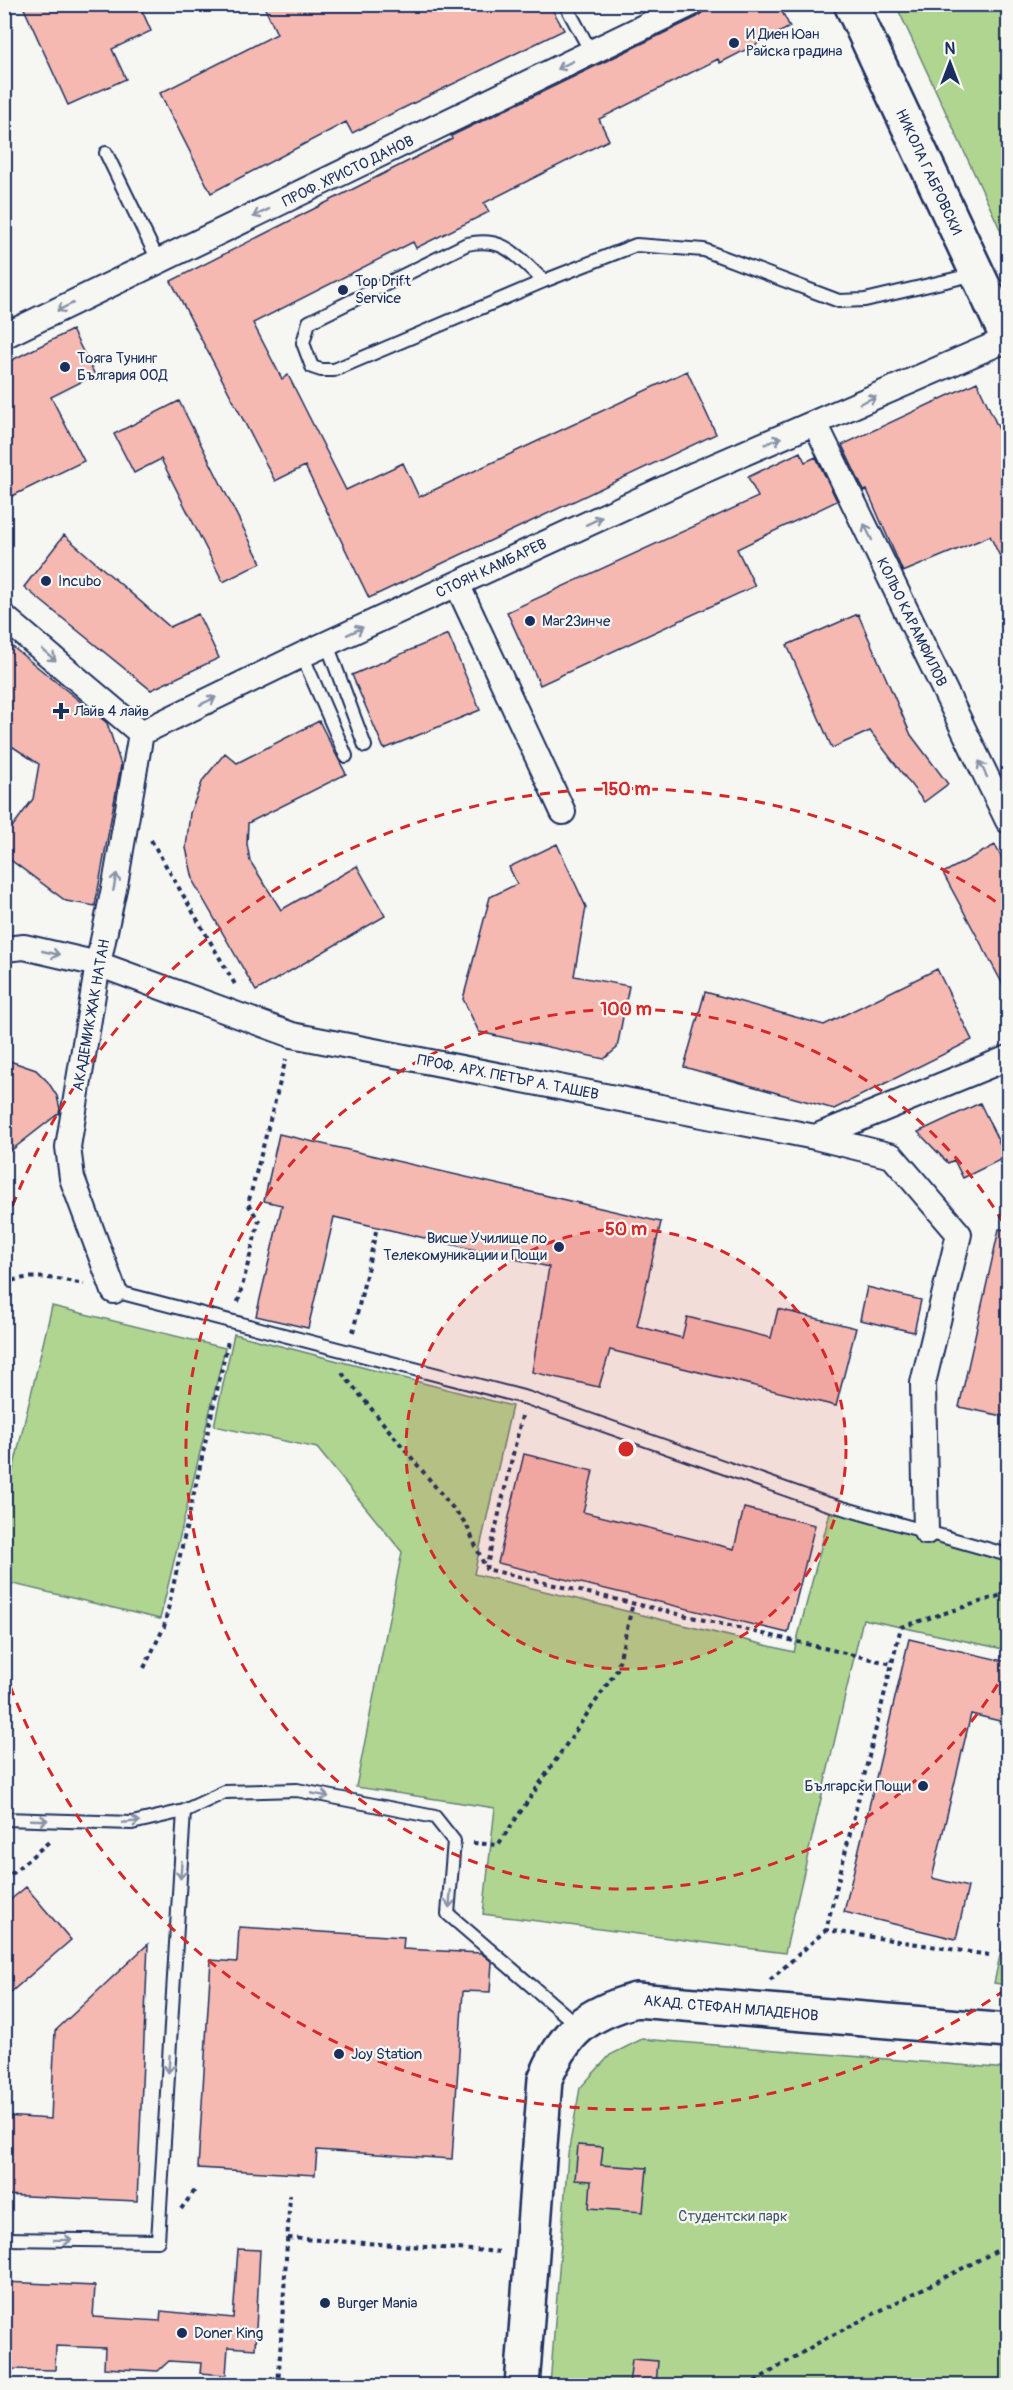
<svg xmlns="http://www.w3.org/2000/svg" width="1013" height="2390" font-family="Pangolin,sans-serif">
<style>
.green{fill:#b0d591;stroke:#668278;stroke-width:1.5}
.building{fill:#f5b9b2;stroke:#1b2f5e;stroke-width:1.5}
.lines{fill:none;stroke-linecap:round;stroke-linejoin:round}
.lane-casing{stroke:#1b2f5e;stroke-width:16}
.street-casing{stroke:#1b2f5e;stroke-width:28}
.secondary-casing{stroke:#1b2f5e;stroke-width:38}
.path{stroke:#1b2f5e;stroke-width:4;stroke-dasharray:4.5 4.5;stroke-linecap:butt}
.lane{stroke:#f6f6f2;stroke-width:12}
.street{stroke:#f6f6f2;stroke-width:24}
.secondary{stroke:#f6f6f2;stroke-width:33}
.oneway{stroke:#8892a8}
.ring{fill:none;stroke:#d62828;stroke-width:3;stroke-dasharray:10 8}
.poi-dot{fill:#1b2f5e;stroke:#f6f6f2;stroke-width:2}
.labels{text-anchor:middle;stroke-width:4.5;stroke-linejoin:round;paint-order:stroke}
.poi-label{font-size:15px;fill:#1b2f5e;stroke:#f6f6f2;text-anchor:start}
.street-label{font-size:15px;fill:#1b2f5e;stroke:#f6f6f2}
.park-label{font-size:15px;fill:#40586b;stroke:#f6f6f2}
.centre{fill:#d62828;stroke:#f6f6f2;stroke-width:3}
.ring-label{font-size:18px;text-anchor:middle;font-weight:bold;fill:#d62828;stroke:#f6f6f2;stroke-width:4.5;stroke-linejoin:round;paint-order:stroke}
</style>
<rect width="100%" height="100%" fill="#f6f6f2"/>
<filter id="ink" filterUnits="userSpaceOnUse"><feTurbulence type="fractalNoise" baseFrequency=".0167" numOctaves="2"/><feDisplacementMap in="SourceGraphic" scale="12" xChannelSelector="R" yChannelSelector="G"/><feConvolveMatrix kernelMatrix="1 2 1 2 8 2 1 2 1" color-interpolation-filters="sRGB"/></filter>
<g filter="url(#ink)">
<path class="green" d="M896,5H1008V247L995,218Z
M52,1306L225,1348L160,1619L5,1582V1504Z
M234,1334L512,1406L474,1574L794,1652L830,1512L1008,1560V1650L863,1619L785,1953L483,1914L495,1808L356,1787L402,1552L317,1448L214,1426Z
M1008,1919V1985L994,1983Z
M642,2039L1008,2069V2385L550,2386L568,2154L580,2088L610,2055Z"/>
<path class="building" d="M22,4H139L151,31L112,49L126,79L68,105Z
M263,4H549L564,30L352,133L346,122L211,193L160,93L277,34Z
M712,4H778L790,27L720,63L718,59L599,119L609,140L484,203L489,212L416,248L413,242L253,323L282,379L288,375L346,490L403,463L419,497L687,371L716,434L369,598L305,466L275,481L171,281L452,139L451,136L697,17Z
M72,330L95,375L51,397L84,461L4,500V364Z
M977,382L1008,449V573L990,536L903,572L867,490L864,491L842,445Z
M179,401L261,563L223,582L161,459L134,473L114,434Z
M800,452L805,462L816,457L837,501L737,549L755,586L540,685L507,612L758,497L748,477Z
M64,535L170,627L198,614L219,658L151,690L24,587Z
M858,614L911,735L948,784L924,802L870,731L832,748L787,645Z
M448,634L480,710L384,749L352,675Z
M4,640L107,723L121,765L95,906L66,901L4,855V838L33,799L39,764L4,741Z
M319,721L346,774L248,823L247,844L250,861L281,910L357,866L385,916L256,991L194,883L186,848L190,813L203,780L225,753L237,763Z
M557,844L586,907L574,976L629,986L617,1048L604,1059L479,1032L463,999L490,897L517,884L509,867Z
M995,845L1008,870V994L943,873Z
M937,969L972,1040L834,1109L684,1067L705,992L824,1025Z
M4,1059L36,1070L48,1082L57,1096L60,1109L59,1113L4,1156Z
M980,1103L1006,1157L963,1178L954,1160L948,1163L918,1132Z
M279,1134L661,1222L637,1326L682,1338L687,1317L771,1338L778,1309L856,1328L836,1406L610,1350L599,1387L532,1372L549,1267L334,1217L308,1328L256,1316L282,1205L264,1201Z
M999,1229L1008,1230V1417L959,1407Z
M867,1287L921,1300L914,1332L860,1320Z
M524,1454L593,1471L583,1512L657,1530L734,1549L744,1508L815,1525L788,1633L498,1563Z
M909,1639L1008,1662V1723L971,1714L932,1878L968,1887L956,1939L844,1912Z
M26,1887L71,1940L4,1998V1905Z
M239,1927L404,1937L403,1949L481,1953L492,1962L490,1992L463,1991L452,2159L317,2150L315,2175L198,2168L211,1960L237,1962Z
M148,1944L137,2201L4,2195V2116L51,2119L55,2031Z
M578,2145L603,2147L601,2165L647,2168L643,2212L589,2208L591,2181L575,2180Z
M238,2249L260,2250L255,2349L228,2347L226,2375L200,2373L201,2363L169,2361L158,2371L104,2368L105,2348L56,2346L55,2370L12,2369V2361H4V2282L95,2286L93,2317L160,2321L161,2311L233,2318Z
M632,2359L658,2361L656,2385H629Z"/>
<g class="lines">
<defs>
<path id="lane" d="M565,4L591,52
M106,153L159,262
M544,281L334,370H321L312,367L303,343L309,322L467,244C506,236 517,257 544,281L636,245L704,250L839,301L865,300L976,274
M327,644L365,746
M302,655L346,756
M114,1291L527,1398L825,1503L1008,1555
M4,1819L132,1823L184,1811L225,1792L297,1790L435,1817L454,1841L448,1914L577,2025
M4,2239L158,2241L184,1811"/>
<path id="street" d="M4,336L691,4
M815,423L1008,821
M457,584L563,812
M4,617L141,733L302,655L696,474L1008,339
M4,949L24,947L98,964L292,1035L815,1137L892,1156L959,1234L923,1383L926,1532
M815,1137L1008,1058
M114,1291L72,1178L68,1147L98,964L116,879L141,733"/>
<path id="secondary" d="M851,4L1008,339
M522,2386L545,2079C565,2031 586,2014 636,2000L1008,2031"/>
</defs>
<use href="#lane" class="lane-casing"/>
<use href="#street" class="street-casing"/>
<use href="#secondary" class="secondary-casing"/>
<path class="path" d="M151,840L236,986
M4,1284C29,1272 59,1279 84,1284
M238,1302L259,1221L248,1204L286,1059
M353,1332L377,1227
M342,1373L466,1524L486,1569
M522,1416L486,1569L892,1664
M144,1668L164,1627L228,1341
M473,1843L498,1845L617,1670L633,1603
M4,1880L50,1841
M989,1955L826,1930L901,1627L1008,1593
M770,1980L826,1930
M181,2209L196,2189
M288,2238L503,2252
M278,2386L290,2195
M747,2386L823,2340L1008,2245"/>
<use href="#lane" class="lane"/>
<use href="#street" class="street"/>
<use href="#secondary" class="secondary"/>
</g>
<defs><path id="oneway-shaft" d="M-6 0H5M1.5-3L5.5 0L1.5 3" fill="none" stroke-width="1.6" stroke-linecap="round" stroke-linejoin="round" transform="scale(1.5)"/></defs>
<g class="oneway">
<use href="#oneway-shaft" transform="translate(565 65) rotate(154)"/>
<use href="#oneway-shaft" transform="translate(261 213) rotate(154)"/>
<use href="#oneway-shaft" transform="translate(65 307) rotate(154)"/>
<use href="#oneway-shaft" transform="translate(868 400) rotate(-23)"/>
<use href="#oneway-shaft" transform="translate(773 441) rotate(-23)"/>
<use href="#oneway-shaft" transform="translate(594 521) rotate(-25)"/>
<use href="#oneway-shaft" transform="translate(868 532) rotate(-116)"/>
<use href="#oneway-shaft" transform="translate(355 631) rotate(-25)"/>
<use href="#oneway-shaft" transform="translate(49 655) rotate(40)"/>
<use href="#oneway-shaft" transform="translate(208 701) rotate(-26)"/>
<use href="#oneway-shaft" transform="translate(983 769) rotate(-116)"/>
<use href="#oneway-shaft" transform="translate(115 882) rotate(-79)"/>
<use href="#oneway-shaft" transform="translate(51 953) rotate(13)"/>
<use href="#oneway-shaft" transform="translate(320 1795) rotate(11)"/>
<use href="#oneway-shaft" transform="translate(39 1820) rotate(2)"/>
<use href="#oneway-shaft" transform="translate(131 1822) rotate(-5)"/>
<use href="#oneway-shaft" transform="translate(181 1870) rotate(94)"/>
<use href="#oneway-shaft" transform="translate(450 1899) rotate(95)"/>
<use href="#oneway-shaft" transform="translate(169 2064) rotate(94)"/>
<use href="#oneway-shaft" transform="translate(63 2240) rotate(1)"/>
</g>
</g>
<circle cx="626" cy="1449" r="220" fill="#d62828" fill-opacity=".12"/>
<g class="ring">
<circle cx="626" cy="1449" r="220"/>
<path d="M1007 1669A440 440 0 1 1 1007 1229"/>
<path d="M1005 1990A660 660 0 0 1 6 1675M6 1223A660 660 0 0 1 1005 908"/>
</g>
<g class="poi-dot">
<circle cx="734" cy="43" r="6"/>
<circle cx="343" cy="290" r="6"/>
<circle cx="65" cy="367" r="6"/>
<circle cx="46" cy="581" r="6"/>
<circle cx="530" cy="621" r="6"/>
<path d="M58 702h6v6h6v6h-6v6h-6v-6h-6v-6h6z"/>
<circle cx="559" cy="1247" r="6"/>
<circle cx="923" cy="1786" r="6"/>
<circle cx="339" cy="2054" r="6"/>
<circle cx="325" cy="2303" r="6"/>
<circle cx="182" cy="2333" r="6"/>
</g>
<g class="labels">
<g class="poi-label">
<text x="746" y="39">И Диен Юан<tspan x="746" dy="17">Райска градина</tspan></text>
<text x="355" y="286">Top Drift<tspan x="355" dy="17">Service</tspan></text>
<text x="77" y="363">Тояга Тунинг<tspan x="77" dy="17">България ООД</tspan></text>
<text x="58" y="586">Incubo</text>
<text x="542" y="626">Маг23инче</text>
<text x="74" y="716">Лайв 4 лайв</text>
<text x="547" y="1243" text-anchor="end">Висше Училище по<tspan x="547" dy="17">Телекомуникации и Пощи</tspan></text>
<text x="911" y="1791" text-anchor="end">Български Пощи</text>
<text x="351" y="2059">Joy Station</text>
<text x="337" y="2308">Burger Mania</text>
<text x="194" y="2338">Doner King</text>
</g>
<g class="street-label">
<text transform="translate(348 171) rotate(-26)" y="5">ПРОФ. ХРИСТО ДАНОВ</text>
<text transform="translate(929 172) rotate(65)" y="5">НИКОЛА ГАБРОВСКИ</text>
<text transform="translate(491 568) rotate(-25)" y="5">СТОЯН КАМБАРЕВ</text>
<text transform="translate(912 622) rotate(64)" y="5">КОЛЬО КАРАМФИЛОВ</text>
<text transform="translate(91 1015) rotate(-80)" y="5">АКАДЕМИК ЖАК НАТАН</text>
<text transform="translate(508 1077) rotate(11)" y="5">ПРОФ. АРХ. ПЕТЪР А. ТАШЕВ</text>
<text transform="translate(731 2008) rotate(5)" y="5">АКАД. СТЕФАН МЛАДЕНОВ</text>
</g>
<g class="park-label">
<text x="733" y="2221">Студентски парк</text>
</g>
</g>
<circle cx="626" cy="1449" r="9" class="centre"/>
<g class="ring-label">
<text x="626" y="795">150 m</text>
<text x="626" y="1015">100 m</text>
<text x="626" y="1235">50 m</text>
</g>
<rect width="1013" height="2390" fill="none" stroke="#f6f6f2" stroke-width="24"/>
<rect x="12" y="12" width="989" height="2366" fill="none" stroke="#1b2f5e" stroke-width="2" filter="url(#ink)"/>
<g transform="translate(950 63)" stroke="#f6f6f2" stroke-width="4.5" paint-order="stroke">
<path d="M0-4.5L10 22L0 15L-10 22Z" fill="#1b2f5e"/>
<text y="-9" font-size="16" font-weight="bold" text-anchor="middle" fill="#1b2f5e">N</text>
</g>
</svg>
